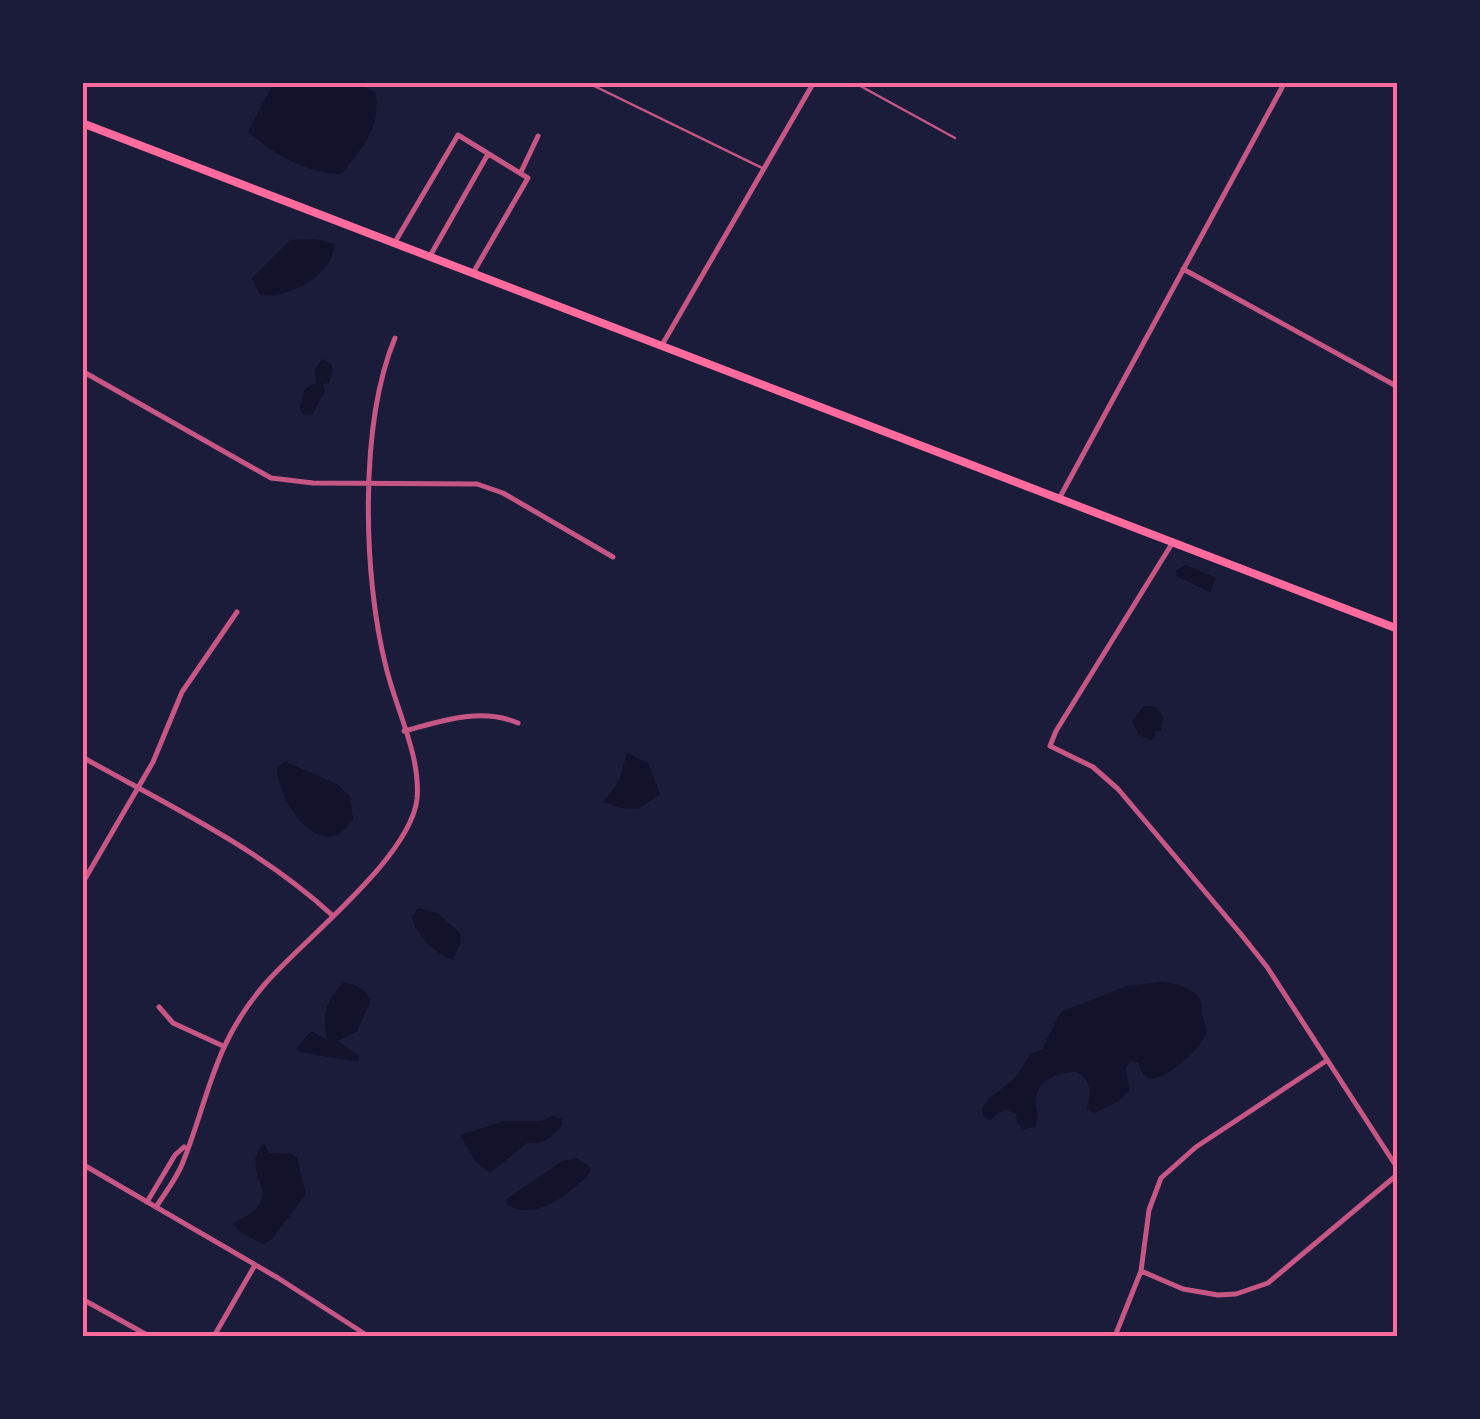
<svg xmlns="http://www.w3.org/2000/svg" width="1480" height="1419" font-family="'PT Sans',sans-serif">
<style>
.water{fill:#12122b}
.lines{fill:none;stroke-linecap:round;stroke-linejoin:round}
.service{stroke:#c65784;stroke-width:2.5}
.minor{stroke:#c65784;stroke-width:5}
.tertiary{stroke:#c65784;stroke-width:5}
.primary{stroke:#ff6b9d;stroke-width:8}
.neatline{fill:none;stroke:#ff6b9d;stroke-width:4}
</style>
<rect width="100%" height="100%" fill="#1b1b3a"/>
<path class="water" d="M279,83H359L375,93C383,125 361,149 342,174C308,174 273,154 248,132L271,88Z
M316,239L334,244C334,275 288,299 260,295L252,278L290,240Z
M322,359L331,364L333,370L329,383L323,384L325,391L312,415L302,414L300,407L305,389L316,383L315,370Z
M1186,565L1216,578L1210,592L1176,576V570Z
M1144,706L1156,707L1163,716L1161,731H1155L1154,739L1151,740L1139,735L1132,721Z
M627,753L648,763L660,794L638,809L621,808L603,802L619,782Z
M286,762L337,784L350,797L353,820C348,825 342,834 334,836C304,842 277,792 277,767Z
M418,908L437,913L460,933L461,942L453,960C433,951 417,938 412,917Z
M1160,982C1174,983 1194,987 1201,1002C1203,1007 1201,1013 1203,1018C1204,1024 1208,1026 1206,1033C1202,1047 1161,1087 1146,1077C1142,1074 1140,1068 1138,1063L1130,1061L1126,1068L1129,1090L1119,1101L1094,1113L1087,1108C1092,1093 1091,1079 1076,1072C1058,1072 1034,1081 1036,1104C1037,1114 1040,1116 1035,1127L1023,1129L1017,1123L1016,1114L1004,1109L990,1120L984,1117L982,1109L989,1098L1012,1081L1031,1054L1042,1049L1061,1012L1127,986Z
M343,983C356,984 367,989 370,1003L357,1031L338,1041L358,1055L359,1062L300,1052L297,1047L312,1031L328,1041C322,1016 324,1003 343,983Z
M552,1116L561,1119L563,1125C547,1139 548,1144 527,1143L490,1173L476,1162L460,1135L504,1121H542Z
M264,1143L269,1153L291,1154L297,1158L306,1194L272,1239L263,1244L240,1232L233,1223C296,1195 234,1175 264,1143Z
M577,1158L589,1166L591,1171C572,1193 536,1222 507,1205L506,1200L560,1162Z"/>
<g class="lines">
<path class="service" d="M586,82L764,169
M853,82L955,138"/>
<path class="minor" d="M521,172L538,136
M395,242L458,135L528,178L473,273
M430,256L488,154
M1183,269L1398,387
M662,345L814,82
M82,371L271,478L313,483L477,484L503,493L613,557
M1060,497L1285,82
M1173,542L1056,731L1050,746L1093,767L1118,789L1240,933L1267,967L1398,1169
M404,731C442,721 480,707 518,723
M82,757C168,805 259,848 332,915
M82,884L153,762L182,692L237,612
M159,1007L173,1023L223,1046
M147,1202L175,1155L184,1147
M156,1207C165,1193 177,1178 183,1162C210,1094 213,1044 265,984C305,938 410,858 417,799C421,756 396,709 386,667C363,577 359,424 395,338
M1141,1271L1183,1289L1218,1295L1236,1294L1268,1283L1398,1174
M82,1299L149,1336
M214,1336L255,1265
M1115,1336L1141,1271L1149,1210L1161,1178L1196,1147L1326,1061"/>
<path class="tertiary" d="M82,1164L278,1278L368,1336"/>
<path class="primary" d="M82,123L1398,629"/>
</g>
<rect width="1480" height="1419" fill="none" stroke="#1b1b3a" stroke-width="170"/>
<rect x="85" y="85" width="1310" height="1249" class="neatline"/>
</svg>
